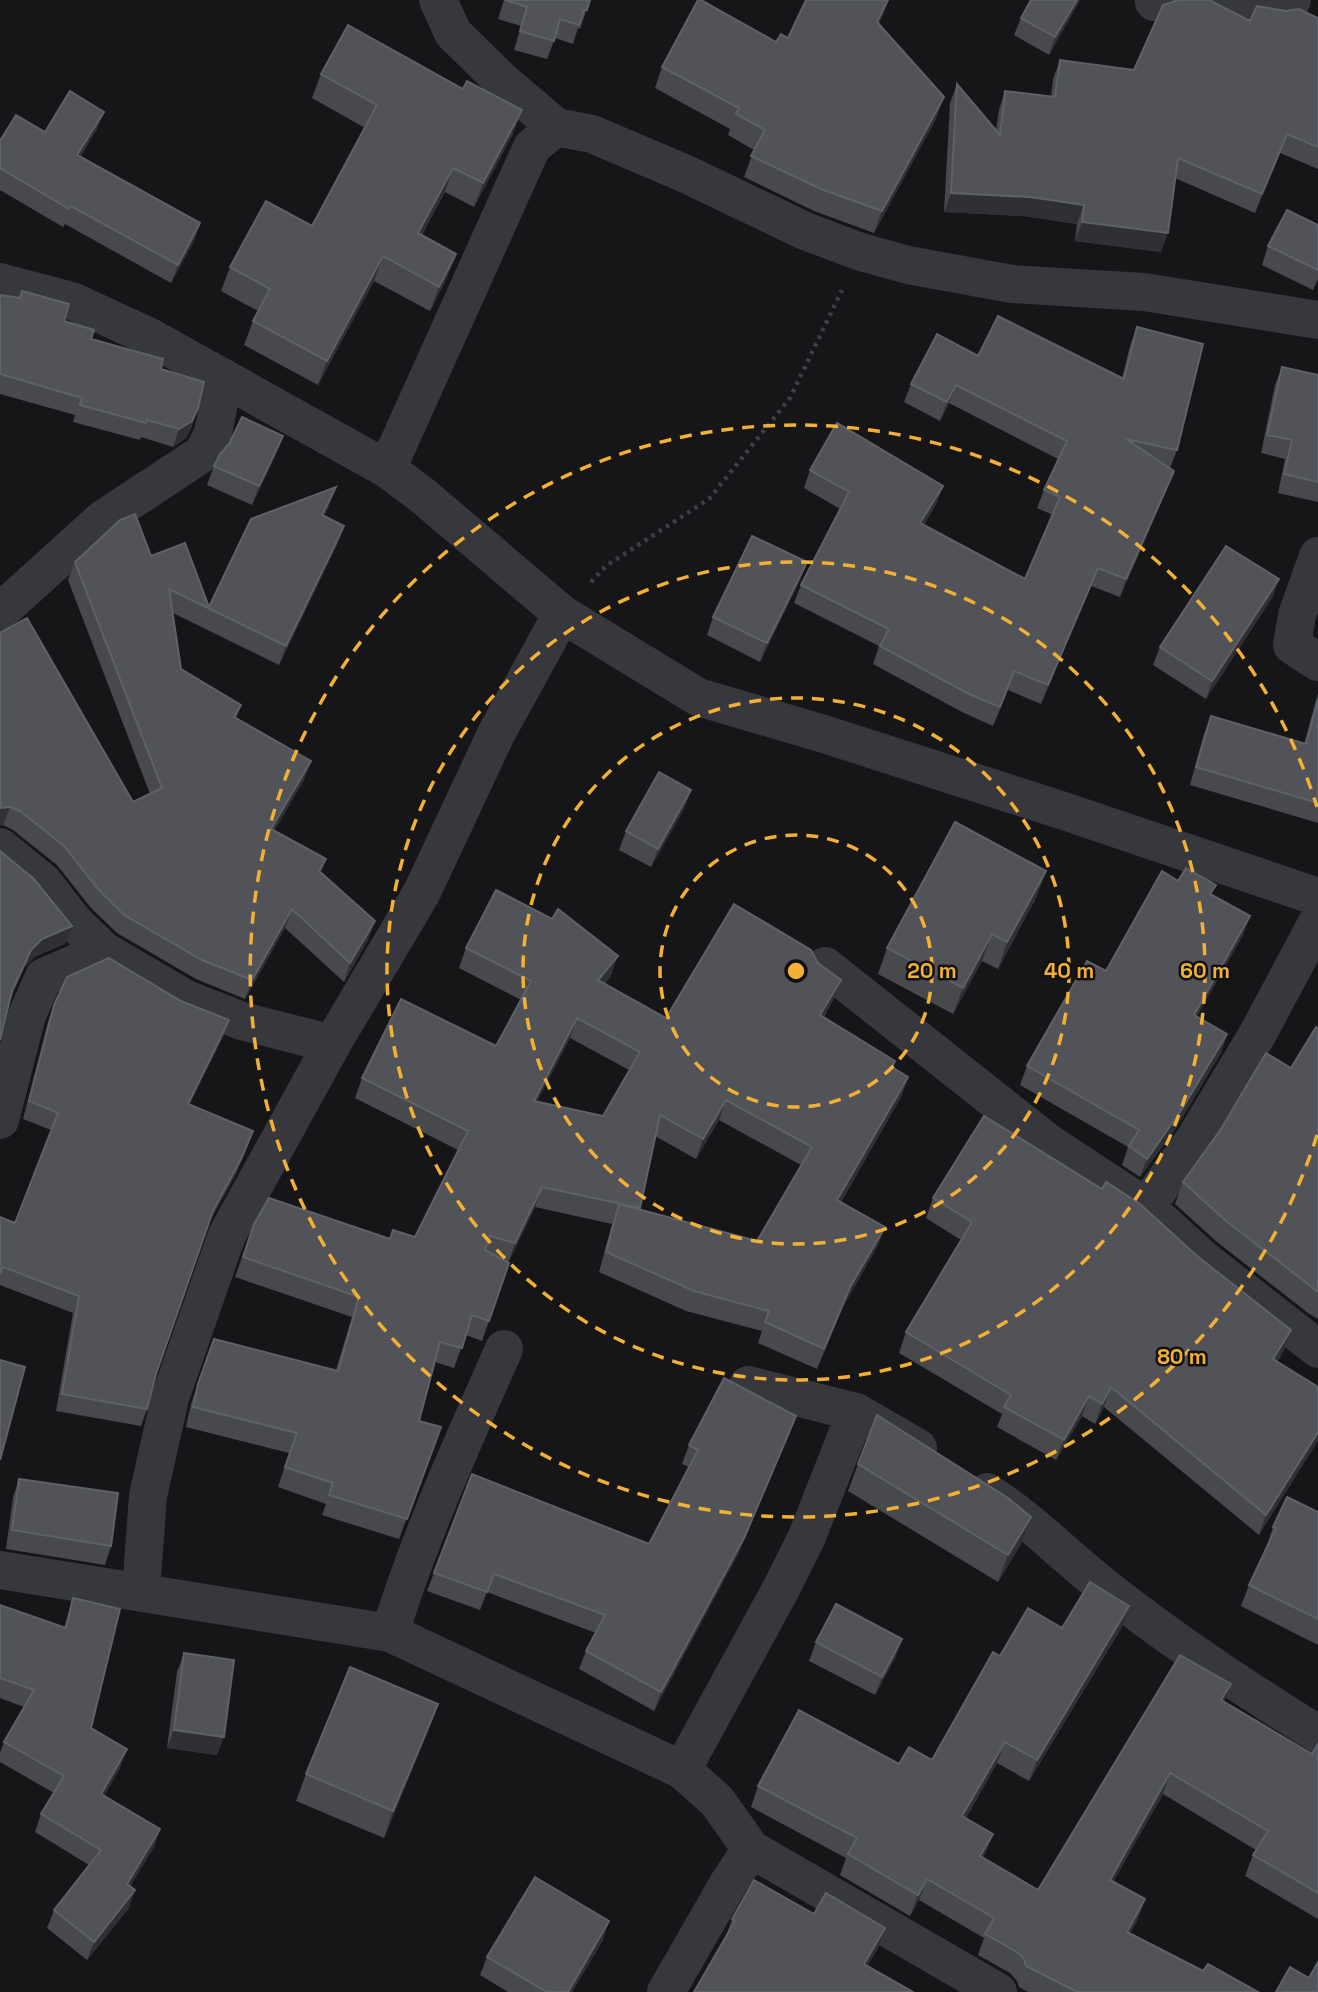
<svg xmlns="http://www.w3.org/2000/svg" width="1318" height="1992" font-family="'Space Grotesk',sans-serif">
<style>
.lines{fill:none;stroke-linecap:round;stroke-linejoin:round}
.path{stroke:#3d3f44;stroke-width:4.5;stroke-dasharray:3.5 5;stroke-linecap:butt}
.minor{stroke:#37383d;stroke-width:38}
.wall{fill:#47494d;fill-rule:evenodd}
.shaded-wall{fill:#2f3033}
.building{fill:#525359;stroke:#5f6168;stroke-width:2;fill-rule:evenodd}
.ring{fill:none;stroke:#f2b134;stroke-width:3.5;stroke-dasharray:12 9}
.centre{fill:#f2b134;stroke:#111113;stroke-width:3.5}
.ring-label{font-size:21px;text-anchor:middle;font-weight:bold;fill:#f2b134;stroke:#111113;stroke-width:5;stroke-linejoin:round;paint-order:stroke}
</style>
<rect width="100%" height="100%" fill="#161618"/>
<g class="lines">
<path class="path" d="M591,582L606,566L709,499L790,398L842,290"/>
<path class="minor" d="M438,0L453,33L502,81L556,127
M1231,0L1283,8L1292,0
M1154,2L1164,0
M0,282L72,301L150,337L387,469L422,495L562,614L698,697L824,734L1064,811L1318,897
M387,469L532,147L556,127L592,134L686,174L805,231L861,252L908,265L1012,284L1144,292L1318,320
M1318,556L1297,615L1292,645L1318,662
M0,612L103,519L203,453L213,433L224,378
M0,847L43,882L75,923L104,951L186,999L242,1021L332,1044
M1318,921L1257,1035L1194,1140L1146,1207L1203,1259L1318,1349
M825,966L1050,1144L1146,1207
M0,1120L27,1015L44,977L104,951
M748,1385L856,1412L918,1448
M987,1492C1031,1520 1066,1557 1107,1589C1174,1642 1245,1689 1318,1734
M0,1570L390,1633L682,1770L717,1801L751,1849L728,1884L666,1992
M141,1591L148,1496L170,1398L227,1235L332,1044L422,892L496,734L562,614
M390,1633C420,1535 463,1442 504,1349
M682,1770L782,1587L806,1539L856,1412
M751,1849L998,1992"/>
</g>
<path class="wall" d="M504,0H590L580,29L578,28L573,44L555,38L547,59L514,50L521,26L498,19Z
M806,0H888L879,24L936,119L874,233L814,211L744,177L754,150L728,135L730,129L655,88L662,67L788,38Z
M1031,0H1080L1049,55L1014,35L1021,18Z
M1318,18V169L1280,153L1255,213L1175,178L1161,252L1075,241L1077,224L1024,216L944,212L950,103L957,84L996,130L999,110L1005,91L1051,97L1053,79L1060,60L1134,70L1250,21Z
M321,74L513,134L474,207L445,192L422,235L447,278L430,311L374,281L318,385L244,345L253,321L258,311L221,291L230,267L312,226L365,128L312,98Z
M97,129L80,157L200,223L194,241L171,283L65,224L63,227L0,190V141L45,132Z
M1318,225V279L1313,290L1262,265L1268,246Z
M0,295L64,321L91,339L161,369L192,426L186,438L173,447L141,437L140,440L73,422L75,415L0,394Z
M1137,327L1177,450L1170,468L1167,489L1120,597L1091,586L1041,704L1008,690L993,726L962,712L873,664L879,646L794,603L801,585L840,509L804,488L810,470L943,486L936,504L924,525L1025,579L1053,515L1037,508L1044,490L1058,459L949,403L940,421L904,402L911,384L978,356L1122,378L1130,346Z
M1282,367L1318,375V502L1278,493L1285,459L1261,453L1275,385Z
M276,454L252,505L207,485L214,466Z
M329,506L324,516L344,526L337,545L279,665L173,613L181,669L241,705L236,718L311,761L304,780L274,831L326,859L321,872L368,940L344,982L285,928L245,999L196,979L117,933L91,908L57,865L13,830L3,825L0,826V633L133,802L150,794L68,580L75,562L151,556L209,607Z
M807,562L800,580L760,662L707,635L713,617Z
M1279,579L1272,598L1206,699L1153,665L1160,647Z
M1318,693V823L1190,785L1204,734L1211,716L1304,744Z
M691,790L684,809L651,867L619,850L626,831Z
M1046,871L1036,898L998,969L982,961L953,1014L878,974L887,948Z
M1178,881L1212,895L1250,916L1243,935L1197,1016L1227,1034L1221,1053L1176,1128L1140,1177L1122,1165L1128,1147L1020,1085L1027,1066L1106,971Z
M466,948L611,976L605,984L666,1018L818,963L841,980L833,1000L824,1017L893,1068L908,1077L901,1097L841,1202L885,1227L877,1247L843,1307L817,1369L758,1343L762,1331L686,1311L599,1272L612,1224L535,1207L508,1263H509L482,1341L466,1335L454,1368L435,1362L419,1421L441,1427L399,1539L322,1515L326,1504L278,1487L289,1453L186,1427L191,1404L214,1339L336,1370L352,1317L235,1277L254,1224L390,1239L415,1237L458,1150L355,1098L362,1078L496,1046L521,1000L459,968ZM570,1038L629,1070L603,1116L537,1101ZM719,1120L801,1165L757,1241L640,1210L655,1136L696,1159Z
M181,1001L229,1020L223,1037L189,1105L253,1131L236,1174L207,1226L156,1374L147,1409L141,1426L56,1411L73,1313L0,1285V1217L15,1223L51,1130L23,1119L48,1022L54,1005Z
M1318,1029V1319L1308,1313L1217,1242L1175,1204L1183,1182L1291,1068Z
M933,1198L1197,1256L1291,1330L1284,1350L1277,1362L1318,1387L1259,1535L1104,1407L1095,1424L1082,1416L1056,1460L997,1427L1002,1414L899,1353L906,1332L961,1240L926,1218Z
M796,1416L789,1435L738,1554L654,1711L579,1669L586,1651L596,1633L487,1592L480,1610L427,1591L472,1474L649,1544L689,1467L682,1464L689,1445Z
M858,1464L1031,1517L1021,1544L998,1582L848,1491Z
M19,1479L111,1546L105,1565L6,1549L13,1497Z
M1318,1512V1645L1241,1606L1249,1585L1266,1548L1273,1527Z
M73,1598L91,1728L120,1768L104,1795L160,1829L154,1847L130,1886L129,1908L87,1960L47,1928L54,1910L89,1865L35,1832L41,1814L54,1793L0,1762V1753L4,1742L24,1707L0,1698V1605L64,1628Z
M1122,1627L1029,1781L997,1763L966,1818L993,1834L983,1858L1038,1890L1224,1702L1312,1754L1318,1744V1919L1245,1876L1253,1855L1256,1850L1163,1794L1113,1882L1145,1899L1137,1921L1130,1933L1203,1971L1258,1992H1028L1019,1987L1017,1981L1010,1973L978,1955L984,1938L919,1900L910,1916L840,1875L846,1858L751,1807L758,1786L899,1764L932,1760L1000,1656L1062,1628Z
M902,1639L895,1658L875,1695L809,1661L816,1642Z
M184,1653L217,1755L167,1748L177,1672Z
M428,1731L384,1838L296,1801L306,1774Z
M814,1914L878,1948L867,1965L725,1939L732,1919Z
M603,1940L572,1992H508L480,1975L487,1957Z"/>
<path class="shaded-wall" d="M888,0L884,13L869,44L877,22Z
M1077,0H1080L1049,55L1055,37Z
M944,97L936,119L874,233L882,211Z
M522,110L513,134L474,207L483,183Z
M104,112L97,129L71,173L77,155Z
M1287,134L1280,153L1255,213L1262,194Z
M453,168L445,192L410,257L418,233Z
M951,193L1030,197L1084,205L1077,224L1024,216L944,212Z
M1082,222L1168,233L1161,252L1075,241Z
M200,223L194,241L171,283L178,265Z
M456,254L447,278L430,311L439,287Z
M383,256L374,281L318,385L327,361Z
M956,385L949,403L940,421L947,402Z
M198,408L192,426L186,438L173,447L179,429Z
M283,436L276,454L252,505L259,486Z
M1174,471L1167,489L1120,597L1126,579Z
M943,486L936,504L914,541L920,523Z
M336,487L329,506L315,534L322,515Z
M344,526L337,545L279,665L286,646Z
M807,562L800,580L760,662L767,643Z
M1098,568L1091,586L1041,704L1048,685Z
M1279,579L1272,598L1206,699L1212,681Z
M311,761L304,780L264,848L271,829Z
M691,790L684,809L651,867L658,849Z
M10,807L3,825L0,826V808Z
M1046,871L1036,898L998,969L1007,942Z
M292,909L285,928L245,999L252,980Z
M1250,916L1243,935L1187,1033L1194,1015Z
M375,921L368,940L344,982L350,963Z
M72,926L65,944L35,957L24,968L6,1010L12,991L31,950L42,939Z
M992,934L982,961L953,1014L963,988Z
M618,956L611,976L591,1000L598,980Z
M841,980L833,1000L813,1035L820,1015Z
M577,1018L570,1038L527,1121L534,1101Z
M229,1020L223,1037L181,1121L188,1104Z
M1227,1034L1221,1053L1176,1128L1140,1177L1147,1159Z
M908,1077L901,1097L830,1220L837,1200Z
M726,1100L719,1120L696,1159L703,1139Z
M253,1131L236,1174L206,1228L213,1211Z
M542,1187L535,1207L508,1263L515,1243Z
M885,1227L877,1247L843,1307L817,1369L850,1287Z
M1291,1330L1284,1350L1266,1379L1273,1359Z
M1111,1387L1104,1407L1095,1424L1102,1404Z
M1089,1396L1082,1416L1056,1460L1064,1440Z
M796,1416L789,1435L738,1554L654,1711L661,1692Z
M1318,1432V1441L1259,1535L1266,1515Z
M1031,1517L1021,1544L998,1582L1008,1555Z
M1129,1606L1122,1627L1029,1781L1037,1760Z
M902,1639L895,1658L875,1695L882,1677Z
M1231,1684L1223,1705L1221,1700Z
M438,1704L428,1731L384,1838L393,1811Z
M174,1730L224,1737L217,1755L167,1748Z
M1005,1742L997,1763L955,1837L962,1816Z
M127,1749L120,1768L95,1812L101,1794Z
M1170,1773L1163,1794L1102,1902L1110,1880Z
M160,1829L154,1847L121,1902L127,1884Z
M993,1834L985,1855L972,1877L980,1856Z
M927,1879L919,1900L910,1916L918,1895Z
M135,1890L129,1908L87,1960L94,1942Z
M1145,1899L1137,1921L1119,1953L1127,1932Z
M609,1921L603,1940L572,1992H568Z
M885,1928L878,1948L857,1984L864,1964Z"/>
<path class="building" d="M505,0H590L587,10H584L579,25L560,19L554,41L520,31L527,7Z
M698,0H701L776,42L781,34L788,38L806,0H888L877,22L944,97L882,211L821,189L751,156L765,130L736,114L739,108L662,67Z
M1031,0H1077L1055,37L1021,18Z
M1179,0H1209L1250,21L1257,6L1286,11L1299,9L1318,18V147L1287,134L1262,194L1178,158L1168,233L1082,222L1084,205L1030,197L951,193L957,84L1000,135L1005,91L1055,97L1060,60L1134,70L1163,5Z
M348,25L463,89L467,81L522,110L483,183L453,168L418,233L456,254L439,287L383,256L327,361L253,321L270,289L230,267L266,201L312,226L377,105L321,74Z
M70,91L104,112L77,155L200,223L178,265L71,206L69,209L0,168V141L16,115L45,132Z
M1287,210L1318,225V270L1268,246Z
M22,291L69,304L64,321L94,330L91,339L163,359L161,369L204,382L198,408L192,421L179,429L147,420L146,423L80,405L82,398L0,374V295L20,298Z
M998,316L1124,379L1137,327L1203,344L1177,450L1126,439L1174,471L1126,579L1098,568L1048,685L1014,671L1000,707L969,694L880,646L889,629L801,585L849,492L810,470L837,423L943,486L920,523L1025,579L1060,497L1044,490L1067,441L956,385L947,402L911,384L937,334L978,356Z
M1282,367L1318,375V482L1284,474L1292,440L1267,435Z
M242,417L283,436L259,486L214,466L220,454L229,444Z
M336,487L322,515L344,526L286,646L169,589L181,669L241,705L234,717L311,761L271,829L326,859L319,871L375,921L350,963L292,909L252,980L202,960L124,915L98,889L64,846L20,811L10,807L0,808L1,803L0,802V633L27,618L133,802L162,788L75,562L120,520L135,514L151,556L185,543L209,607L251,519Z
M752,536L807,562L767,643L713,617Z
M1226,546L1279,579L1212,681L1160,647Z
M1318,699V803L1196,767L1211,716L1306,744Z
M659,772L691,790L658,849L626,831Z
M955,822L1046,871L1007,942L992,934L963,988L887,948Z
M0,851L34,879L72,926L42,939L31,950L12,991L0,1040Z
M1186,868L1216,885L1210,894L1250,916L1194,1015L1227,1034L1182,1109L1147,1159L1129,1146L1139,1130L1027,1066L1087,961L1106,971L1162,871L1178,881Z
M496,890L552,919L558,909L618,956L598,980L666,1018L734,904L811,950L818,963L841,980L820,1015L895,1061L892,1067L908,1077L837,1200L885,1227L850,1287L824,1349L765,1322L769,1311L694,1291L606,1252L619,1204L757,1241L812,1147L726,1100L703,1139L660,1115L640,1208L542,1187L515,1243L490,1236L485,1250L509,1263L489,1321L472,1315L462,1348L440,1342L419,1421L441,1427L407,1519L329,1495L333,1483L285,1467L297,1433L193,1407L198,1384L214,1339L338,1371L359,1297L243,1257L254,1224L269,1198L390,1239L393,1230L415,1237L468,1131L362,1078L401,999L496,1046L531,981L466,948ZM577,1018L640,1052L603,1116L534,1101Z
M109,958L181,1001L229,1020L188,1104L253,1131L242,1157L213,1211L156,1374L147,1409L62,1394L79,1296L3,1267L0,1274V1217L15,1223L58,1113L29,1101L54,1005L67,977Z
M1316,1027L1318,1029V1292L1225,1220L1183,1182L1221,1129L1266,1053L1291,1068Z
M984,1116L1102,1189L1106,1182L1140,1204L1197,1256L1291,1330L1273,1359L1318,1387V1432L1266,1515L1111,1387L1102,1404L1089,1396L1064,1440L1004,1407L1011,1395L906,1332L972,1222L933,1198Z
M0,1360L25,1367L0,1460Z
M724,1378L796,1416L745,1536L661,1692L586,1651L605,1615L494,1574L487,1592L434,1573L472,1474L649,1544L698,1450L689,1445Z
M877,1415L1008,1498L1031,1517L1008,1555L858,1464Z
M19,1479L118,1493L111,1546L12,1530Z
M1287,1497L1318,1512V1619L1249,1585L1276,1528L1273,1527Z
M1090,1582L1129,1606L1037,1760L1005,1742L962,1816L993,1834L980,1856L1038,1890L1180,1655L1231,1684L1221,1700L1312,1754L1318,1744V1893L1253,1855L1268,1831L1170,1773L1110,1880L1145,1899L1127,1932L1203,1971L1208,1964L1258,1992H1077L1026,1966L1024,1959L1017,1952L985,1934L994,1918L927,1879L918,1895L848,1854L857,1838L758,1786L799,1710L899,1764L909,1747L932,1760L993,1652L1000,1656L1028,1608L1062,1628Z
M73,1598L120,1609L91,1728L127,1749L101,1794L160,1829L127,1884L135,1890L94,1942L54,1910L101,1850L41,1814L64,1776L4,1742L34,1690L0,1678V1605L66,1628Z
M836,1604L902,1639L882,1677L816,1642Z
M184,1653L234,1660L224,1737L174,1730Z
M350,1667L438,1704L393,1811L306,1774Z
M535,1877L609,1921L568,1992H547L487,1957Z
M754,1880L814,1914L826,1893L885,1928L864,1964L913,1992H694L735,1921L732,1919Z
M1318,1962V1992H1276L1290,1967L1309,1978Z"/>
<g class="ring">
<circle cx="796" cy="971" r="136"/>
<circle cx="796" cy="971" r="273"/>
<circle cx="796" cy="971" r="409"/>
<path d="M1317 1135A546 546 0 1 1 1317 807"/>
</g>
<circle cx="796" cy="971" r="10" class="centre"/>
<g class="ring-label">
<text x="932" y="978">20 m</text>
<text x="1069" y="978">40 m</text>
<text x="1205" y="978">60 m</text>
<text x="1182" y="1364">80 m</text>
</g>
</svg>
